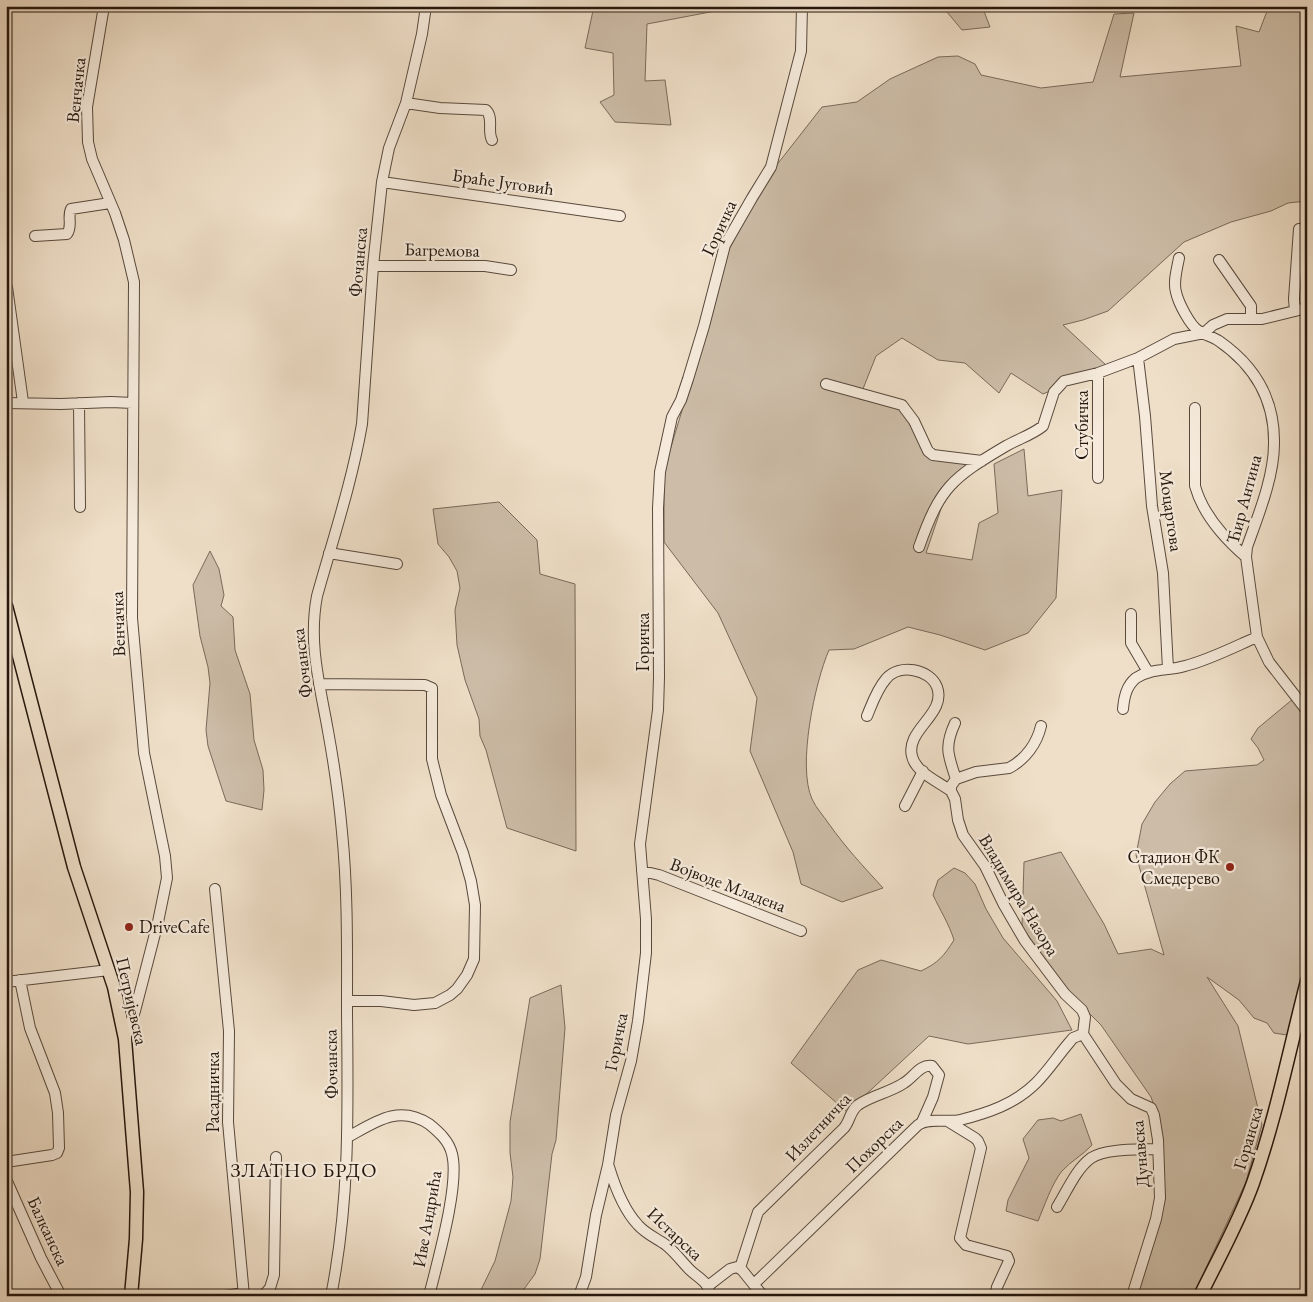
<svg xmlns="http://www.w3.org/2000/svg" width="1313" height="1302" font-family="'EB Garamond',serif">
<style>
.green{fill:#cdbda8;stroke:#796a5a}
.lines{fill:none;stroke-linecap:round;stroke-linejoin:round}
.minor-casing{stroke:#58493c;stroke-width:12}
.major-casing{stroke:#25170d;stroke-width:15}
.minor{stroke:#f5eadb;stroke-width:10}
.major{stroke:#efdfc8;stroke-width:12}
.poi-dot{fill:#8f2418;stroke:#f5eadb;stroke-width:2}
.labels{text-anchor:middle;stroke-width:4.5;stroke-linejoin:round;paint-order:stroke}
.street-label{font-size:18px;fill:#25170d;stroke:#f5eadb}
.poi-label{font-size:18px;fill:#25170d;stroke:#f5eadb;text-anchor:end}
.quarter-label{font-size:20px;letter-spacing:1px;fill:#25170d;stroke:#f5eadb}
</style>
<rect width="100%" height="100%" fill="#efdfc8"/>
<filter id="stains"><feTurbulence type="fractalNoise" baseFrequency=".004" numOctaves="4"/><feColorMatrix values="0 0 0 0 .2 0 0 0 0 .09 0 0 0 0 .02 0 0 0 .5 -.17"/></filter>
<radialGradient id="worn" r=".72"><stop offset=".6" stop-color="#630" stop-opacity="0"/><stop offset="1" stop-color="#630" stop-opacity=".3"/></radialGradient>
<path class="green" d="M594,6H726V9L647,24L645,81L665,80L671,125L615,122L600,102L614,95L613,53L585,48Z
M942,6H982L990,27L962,30Z
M1269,6H1307V201L1288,203L1271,211L1231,222L1184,242L1108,311L1083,320L1063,325L1107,366L1043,394L1011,373L999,393L965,363L938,360L902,338L876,356L859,399L901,407L930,457L972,464L945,497L926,553L972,560L979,523L998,513L994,464L1024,449L1028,496L1062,490L1056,598L1028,633L985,650L940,635L908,627L854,649L829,650C815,682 797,766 812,799C816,808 823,815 829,824C846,848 863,866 883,888L842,902L801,884L793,852L750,751L757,698L718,613L664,542V470L693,374L722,262L772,171L822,107L857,102L890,79L938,57L958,56L975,64L981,75L1041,88L1093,82L1114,14L1134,13L1120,77L1241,66L1236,26L1259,32Z
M499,502L537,540L540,574L575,584L576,851L507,828L486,750L480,736L479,719L465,680L457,645L455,610L460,588L457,571L449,557L438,544L433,509Z
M210,551L219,569L224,595L221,606L233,617L235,650L250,694L254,740L263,770L264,790L262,810L226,801L208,746L206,730L210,683L208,667L200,636L193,585Z
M1293,699L1307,717V961L1287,1035L1274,1033L1267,1023L1254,1018L1239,1000L1207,977L1238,1026L1262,1125L1246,1182L1193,1296H1135L1157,1227V1114L1151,1097L1101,1025L1073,997L1022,927L1024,862L1061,852L1104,924L1118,954L1151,949L1164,955L1136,855L1142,824L1155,802L1170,784L1185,771L1257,765L1264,760L1258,748L1251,739L1258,728Z
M954,868L965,873L975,884L986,909L1003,938L1057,1001L1072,1030L968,1044L929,1036L847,1112L791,1063L858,970L881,960L921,971C938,963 944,956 954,940C949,924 940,910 933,895L938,880Z
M561,985L565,1028L556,1140L552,1154L540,1259L535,1274L519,1296H478L495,1261L511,1201L513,1177L510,1153V1122L530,998Z
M1081,1114L1092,1145C1083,1155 1071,1161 1062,1171C1052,1183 1044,1207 1038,1221L1006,1211L1008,1200L1029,1158L1023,1139L1038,1120L1053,1118L1061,1121Z"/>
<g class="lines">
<defs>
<path id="minor" d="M104,6L87,107L88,142L92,159L115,213L124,240L134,282L132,618L144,753L165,856L167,878L158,922L135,1011L125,1039
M406,103L440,108L486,110C494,118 487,131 492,140
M382,182L620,216
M35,236L67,234C73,226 67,217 71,209L110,203
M1179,258C1177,269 1173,282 1176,292C1178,302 1190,326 1199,331C1205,335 1213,337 1219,341C1255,366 1275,399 1274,444C1274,477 1258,516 1247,547L1246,557L1257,637L1269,662L1307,711
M1219,260L1251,306V319
M373,266H485L511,270
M7,287L23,402
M1295,311L1294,299L1299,229
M1138,358L1145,416L1152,506L1163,573L1168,669
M1098,373V478
M826,384L902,405L914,421L928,451L933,455L982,461
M6,403L61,404L111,402L133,403
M79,403L80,507
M1195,408V486C1203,515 1224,538 1246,557
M919,547C940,487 952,478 1006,446C1018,439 1032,435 1043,426L1054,392L1064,381L1098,373L1138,358L1174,339L1204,333L1213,325L1227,319H1262L1307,308
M329,553L397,564
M1131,614V643L1148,672
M319,684L425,685L432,688V759L441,795L463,853L471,881L475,905L474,959L467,975L457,989L450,995L435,1003L414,1005L381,1001H347
M1123,709C1124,698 1126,686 1136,678C1151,668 1168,671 1185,666C1209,660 1234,647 1257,637
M867,716C872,704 877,689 886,679C899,663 930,669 937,687C947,714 905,730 912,756C915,772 939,782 951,791
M955,723C944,747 948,755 956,779
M1041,726C1037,743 1026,759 1009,768L976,772L956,779L951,786V791L955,799L958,820L963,835L985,866L1004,905L1025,941L1065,994L1082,1010L1085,1017L1083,1034
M905,806L923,771
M642,871L659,875L801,931
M215,889L229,1031L228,1122L244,1296
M6,982L109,970
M1083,1034L1116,1084L1131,1099L1151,1108L1154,1115L1158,1140L1160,1198L1156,1219L1132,1296
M949,1122L975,1138L978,1141L981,1148L960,1238L966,1245L1007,1256L1009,1261L997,1287L995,1296
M348,1137C375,1122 399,1104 429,1124C439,1132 449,1141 452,1154C460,1184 437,1263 429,1296
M6,1162L52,1155L57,1153L59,1148L58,1113L55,1093L30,1028L20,980
M609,1167C615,1187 623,1209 638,1225C646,1234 656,1238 666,1245C675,1252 682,1262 690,1270C698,1278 711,1283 709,1296
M6,1179L41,1258L61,1296
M1057,1207C1067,1191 1076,1169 1091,1158C1106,1148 1140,1150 1158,1149
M740,1268L758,1212L844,1128C850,1121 850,1111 858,1105C872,1095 889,1093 904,1083C914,1077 920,1064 932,1066L939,1075L933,1097L922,1122
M754,1284L918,1125C929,1117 947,1123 960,1120C988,1113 1015,1104 1036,1083C1048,1071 1057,1057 1068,1044L1073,1038L1083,1034
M708,1286L730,1269L737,1267L742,1270L763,1296
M225,1296L244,1293
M263,1296L270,1288L274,1275L276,1157
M331,1296C350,1201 348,1109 347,1013C347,953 348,892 342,832C339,798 334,764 328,731C320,685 308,644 317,596C333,539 352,482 362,424L373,266L382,182L389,148L406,103L422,34L426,6
M579,1296L586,1277L596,1215L608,1165L616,1115L631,1061L638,1021L646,953V919L640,844L658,710L659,677L658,508L660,472L672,417L681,400L688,379L704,326L725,245L752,198L771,167L801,51L802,6"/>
<path id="major" d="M6,606L74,867L114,987L125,1039L137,1192L136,1239L131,1296
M1200,1296C1218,1259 1239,1222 1253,1183C1276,1118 1290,1047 1307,981"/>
</defs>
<use href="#minor" class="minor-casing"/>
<use href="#major" class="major-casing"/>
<use href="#minor" class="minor"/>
<use href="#major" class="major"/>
</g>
<g class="poi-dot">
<circle cx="1230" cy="867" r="5"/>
<circle cx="129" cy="927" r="5"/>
</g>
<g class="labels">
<g class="street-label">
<text transform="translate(76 90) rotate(-84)" y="6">Венчачка</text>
<text transform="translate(503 182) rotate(8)" y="6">Браће Југовић</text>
<text transform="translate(719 228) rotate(-65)" y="6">Горичка</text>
<text transform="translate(442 250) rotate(1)" y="6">Багремова</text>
<text transform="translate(358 262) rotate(-85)" y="6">Фочанска</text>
<text transform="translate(1082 425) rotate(-90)" y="6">Стубичка</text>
<text transform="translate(1244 499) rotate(-75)" y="6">Ћир Антина</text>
<text transform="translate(1171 511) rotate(82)" y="6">Моцартова</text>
<text transform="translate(118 624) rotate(-92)" y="6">Венчачка</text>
<text transform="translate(643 642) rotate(-90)" y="6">Горичка</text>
<text transform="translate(302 663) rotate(-97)" y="6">Фочанска</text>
<text transform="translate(728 885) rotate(21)" y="6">Војводе Младена</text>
<text transform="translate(1019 895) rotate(59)" y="6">Владимира Назора</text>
<text transform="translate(132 1001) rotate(77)" y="6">Петријевска</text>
<text transform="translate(616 1042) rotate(-79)" y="6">Горичка</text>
<text transform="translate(331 1064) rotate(-91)" y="6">Фочанска</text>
<text transform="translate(213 1092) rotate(-90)" y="6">Расадничка</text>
<text transform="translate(818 1127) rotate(-47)" y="6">Излетничка</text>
<text transform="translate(1248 1138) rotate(-74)" y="6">Горанска</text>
<text transform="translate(874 1145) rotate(-44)" y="6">Похорска</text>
<text transform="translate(1140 1154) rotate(-95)" y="6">Дунавска</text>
<text transform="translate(427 1219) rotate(-80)" y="6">Иве Андрића</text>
<text transform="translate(48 1231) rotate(65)" y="6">Балканска</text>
<text transform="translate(675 1234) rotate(43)" y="6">Истарска</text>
</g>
<g class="poi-label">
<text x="1220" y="863">Стадион ФК<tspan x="1220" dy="21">Смедерево</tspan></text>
<text x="139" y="933" text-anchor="start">DriveCafe</text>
</g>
<g class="quarter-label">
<text x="304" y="1177">ЗЛАТНО БРДО</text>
</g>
</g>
<rect width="1313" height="1302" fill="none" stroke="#efdfc8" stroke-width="25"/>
<rect x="8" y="8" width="1298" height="1287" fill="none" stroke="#25170d" stroke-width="2.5"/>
<rect x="12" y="12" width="1288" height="1277" fill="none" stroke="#25170d"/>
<rect width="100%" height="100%" filter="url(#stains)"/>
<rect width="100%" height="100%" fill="url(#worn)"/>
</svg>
